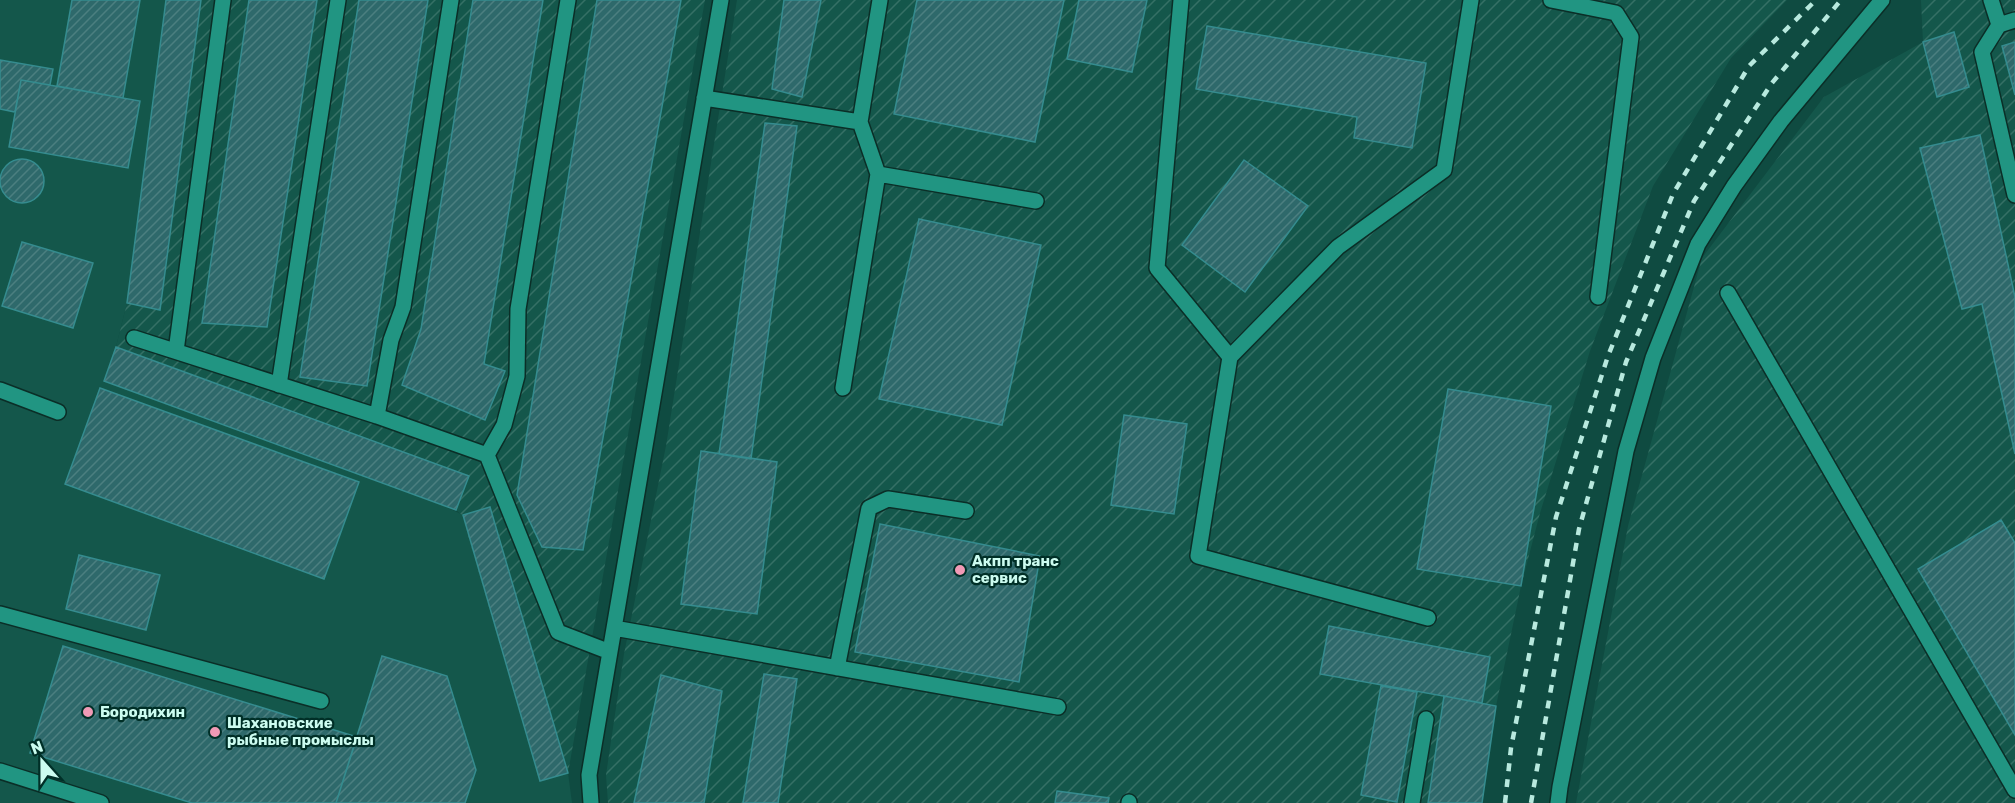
<svg xmlns="http://www.w3.org/2000/svg" width="2015" height="803" font-family="Rubik,sans-serif">
<style>
.built{fill:#14574b}
.industrial{fill:url(#industrial-furrows)}
.building{fill:url(#building-hatch);stroke:#358c8f;stroke-width:1.5}
.lines{fill:none;stroke-linecap:round;stroke-linejoin:round}
.minor-casing{stroke:#0b2e27;stroke-width:18}
.minor{stroke:#219582;stroke-width:15}
.rail{stroke:#b8e9de;stroke-width:4.5;stroke-dasharray:8 8;stroke-linecap:butt}
.poi-dot{fill:#f09ab6;stroke:#002f27;stroke-width:2}
.labels{text-anchor:middle;stroke-width:4.5;stroke-linejoin:round;paint-order:stroke}
.poi-label{font-size:15px;font-weight:bold;fill:#ccfcf0;stroke:#002f27;text-anchor:start}
</style>
<defs>
<pattern id="industrial-furrows" width="10" height="10" patternUnits="userSpaceOnUse" patternTransform="scale(1.5)"><rect width="10" height="10" fill="#14574b"/><path d="M-1 1l2-2M0 10L10 0M9 11l2-2" fill="none" stroke="#357065"/></pattern>
<pattern id="building-hatch" width="6" height="6" patternUnits="userSpaceOnUse" patternTransform="scale(1.5)"><rect width="6" height="6" fill="#2e696b"/><path d="M-1 1l2-2M0 6l6-6M5 7l2-2" fill="none" stroke="#4b7f80"/></pattern>
</defs>
<rect width="100%" height="100%" fill="#0f4b41"/>
<path class="built" d="M0,0H166L127,303L116,347L463,515L540,780L568,773L572,803H0Z"/>
<path class="industrial" d="M166,0H705L568,773L540,781L462,515L456,510L104,381L116,347L127,303Z
M737,0H1787L1731,58L1653,186L1590,351L1540,513L1521,586L1496,706L1482,803H608L606,775L624,654L666,446Z
M1921,0H2015V803H1576L1628,526L1702,258L1824,97L1923,42Z"/>
<path class="building" d="M72,0H140L123,98L57,86Z
M166,0H201L160,310L127,303Z
M249,0H317L267,327L202,323Z
M359,0H428L367,386L300,377Z
M473,0H543L484,364L505,371L485,420L402,385L421,329Z
M597,0H681L583,550L542,547L517,495Z
M784,0H821L802,97L772,89Z
M917,0H1064L1035,142L894,114Z
M1079,0H1147L1132,72L1067,59Z
M1207,26L1426,63L1412,148L1354,138L1357,117L1196,89Z
M1954,32L1969,87L1937,97L1923,42Z
M2015,42V95L2002,46Z
M0,60L53,69L50,85L21,80L15,112L0,109Z
M21,80L140,101L128,168L9,147Z
M765,123L797,126L751,459L719,454Z
M1980,135L2015,297V454L1982,304L1962,309L1920,148Z
M0 181a22 22 0 1 1 44 0a22 22 0 1 1-44 0Z
M1244,160L1308,206L1245,292L1182,245Z
M919,219L1041,245L1002,425L879,399Z
M22,242L93,263L73,328L2,306Z
M116,347L469,476L456,510L104,381Z
M100,388L359,482L324,579L65,484Z
M1448,389L1551,406L1521,586L1417,569Z
M1124,415L1187,424L1174,514L1111,505Z
M701,451L777,462L757,614L681,604Z
M490,507L568,773L540,781L463,515Z
M2001,520L2015,543V735L1918,569Z
M880,524L1040,556L1019,682L855,652Z
M79,555L160,575L146,630L66,609Z
M1329,626L1490,657L1482,703L1320,674Z
M63,646L357,737L336,803H192L30,753Z
M382,656L447,676L476,770L465,803H336Z
M764,674L797,679L778,803H743Z
M661,675L722,691L704,803H634Z
M1381,686L1417,692L1397,802L1361,795Z
M1444,696L1496,706L1482,803H1428Z
M1057,791L1109,798L1108,803H1055Z"/>
<g class="lines">
<defs>
<path id="minor" d="M1181,0L1157,268L1230,357
M1551,0L1616,13L1631,37L1598,297
M1991,0L1999,25L1982,52L2015,195
M1999,25L2015,20
M704,98L860,122L878,174L1036,201
M860,122L880,0
M1728,293L2015,790
M134,338L377,416L487,455L558,632L610,652
M176,351L223,0
M279,385L338,0
M843,388L878,174
M0,390L58,412
M377,416L391,340L403,307L451,0
M487,455L504,425L517,376L518,309L568,0
M0,614L321,701
M1428,618L1198,556L1230,357L1338,247L1444,170L1471,0
M614,628L1058,707
M837,668L869,508L888,499L966,511
M0,771L101,803
M591,803L589,775L721,0
M1129,803V802
M1412,803L1426,719
M1558,803L1560,787L1626,451L1653,358L1698,244L1734,186L1781,121L1882,0"/>
</defs>
<use href="#minor" class="minor-casing"/>
<use href="#minor" class="minor"/>
<path class="rail" d="M1505,803L1511,748L1556,517L1608,356L1673,194L1749,66L1816,0
M1531,803L1579,529L1626,362L1694,201L1772,83L1841,0"/>
</g>
<g class="poi-dot">
<circle cx="960" cy="570" r="6"/>
<circle cx="88" cy="712" r="6"/>
<circle cx="215" cy="732" r="6"/>
</g>
<g class="labels">
<g class="poi-label">
<text x="972" y="566">Акпп транс<tspan x="972" dy="17">сервис</tspan></text>
<text x="100" y="717">Бородихин</text>
<text x="227" y="728">Шахановские<tspan x="227" dy="17">рыбные промыслы</tspan></text>
</g>
</g>
<g transform="translate(42 761) rotate(339)" stroke="#002f27" stroke-width="4.5" paint-order="stroke">
<path d="M0-4.5L10 22L0 15L-10 22Z" fill="#ccfcf0"/>
<text y="-9" font-size="16" font-weight="bold" text-anchor="middle" fill="#ccfcf0">N</text>
</g>
</svg>
